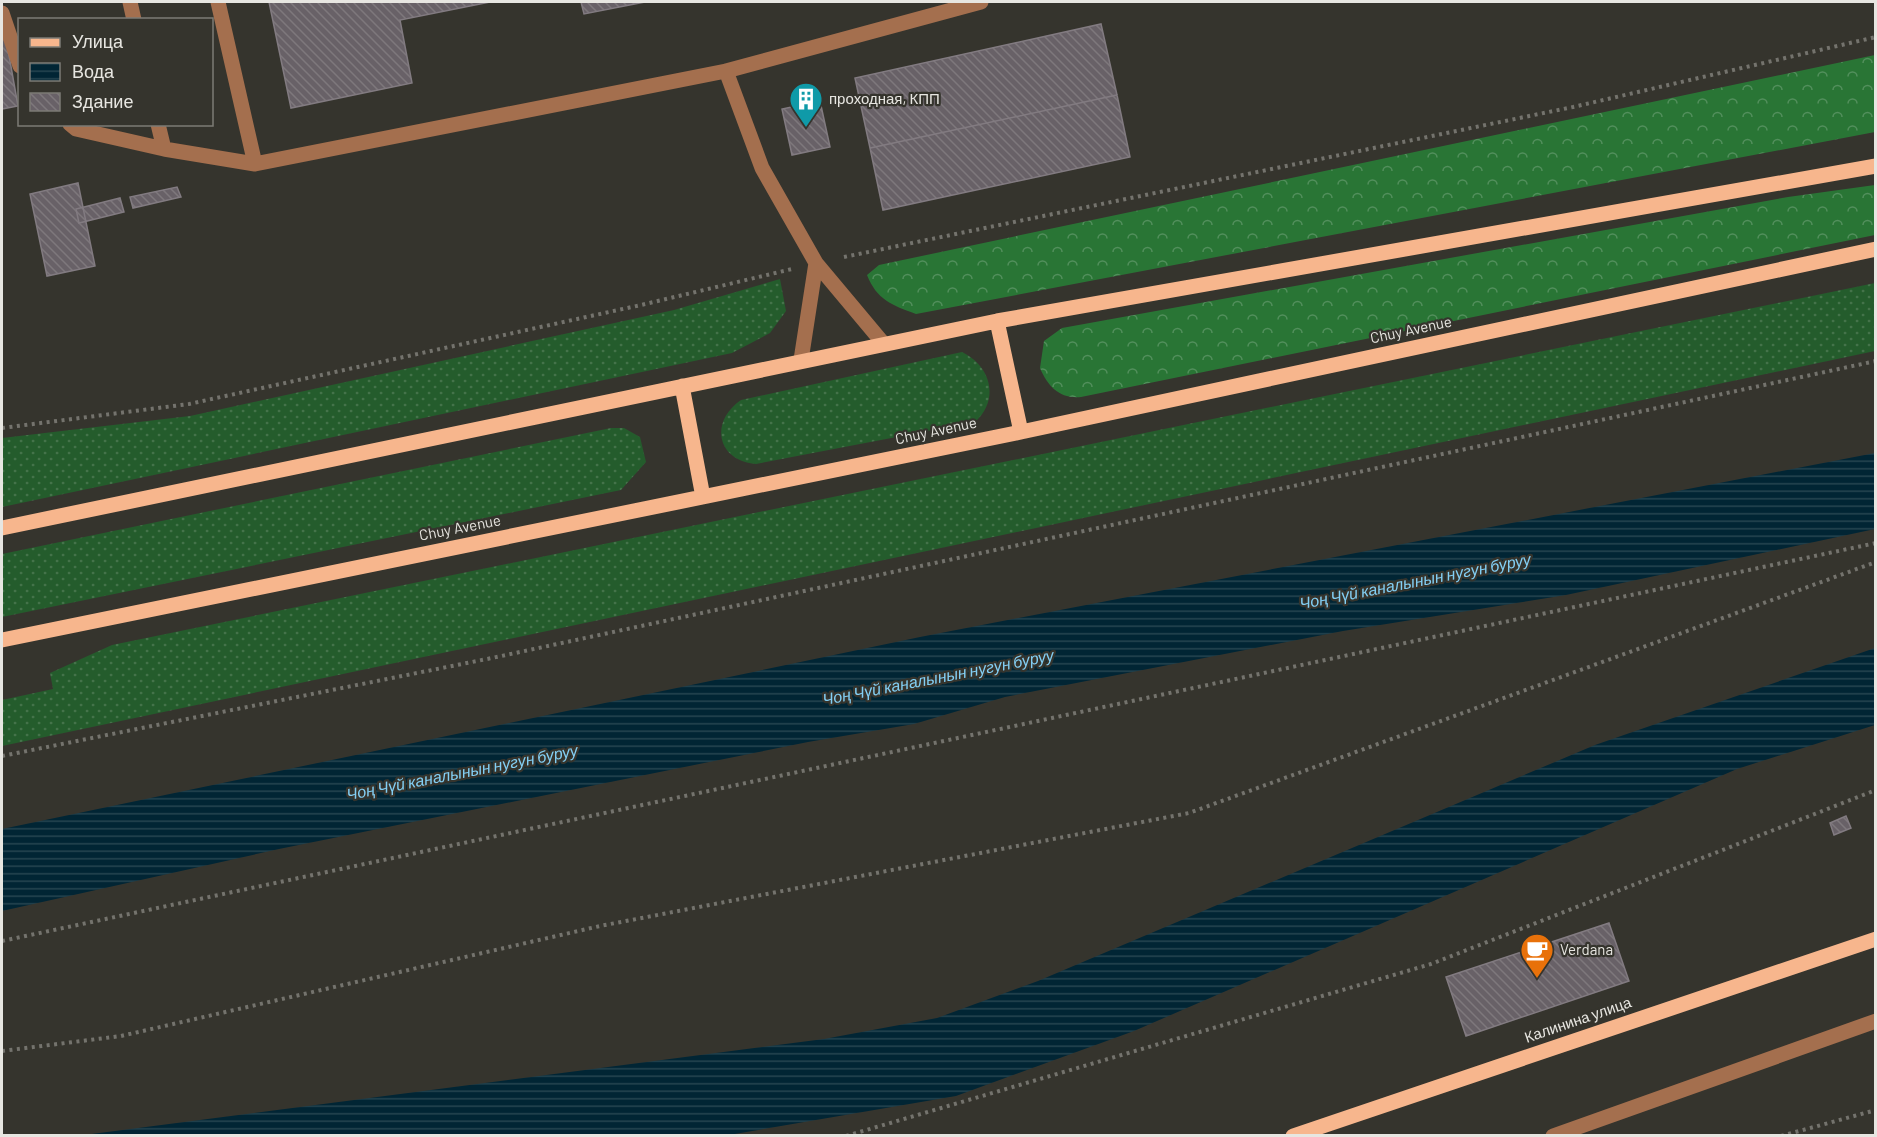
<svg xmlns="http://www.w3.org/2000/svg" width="1877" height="1137" font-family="Barlow,sans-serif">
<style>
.grass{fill:url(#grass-dots)}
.forest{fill:url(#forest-crowns)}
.water{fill:url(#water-rules)}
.building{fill:url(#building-back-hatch);stroke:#827b81;stroke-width:1.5}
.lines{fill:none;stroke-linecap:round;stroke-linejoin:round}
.path{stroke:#74736d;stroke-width:4;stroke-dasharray:3 4.5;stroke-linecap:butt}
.minor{stroke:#a46f4e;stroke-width:15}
.major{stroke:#f7b68d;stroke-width:15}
.labels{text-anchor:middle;stroke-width:4.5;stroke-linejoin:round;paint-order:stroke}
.poi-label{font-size:15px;fill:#e7e6e1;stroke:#35342d;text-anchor:start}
.street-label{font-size:15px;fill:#e7e6e1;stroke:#35342d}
.water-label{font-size:16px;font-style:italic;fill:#83cff4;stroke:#35342d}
</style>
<defs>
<pattern id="grass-dots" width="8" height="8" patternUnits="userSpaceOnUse" patternTransform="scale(1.5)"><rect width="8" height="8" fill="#245c2c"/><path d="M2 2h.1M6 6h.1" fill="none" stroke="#44734a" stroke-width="1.8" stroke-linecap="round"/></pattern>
<pattern id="forest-crowns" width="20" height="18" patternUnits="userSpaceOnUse" patternTransform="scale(1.5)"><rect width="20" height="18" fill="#297535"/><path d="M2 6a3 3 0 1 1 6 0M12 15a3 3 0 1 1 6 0" fill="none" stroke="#528f5c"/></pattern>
<pattern id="water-rules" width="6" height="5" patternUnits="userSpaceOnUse" patternTransform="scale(1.5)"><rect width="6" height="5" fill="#012534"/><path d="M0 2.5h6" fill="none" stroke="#264551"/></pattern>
<pattern id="building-back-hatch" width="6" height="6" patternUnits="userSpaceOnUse" patternTransform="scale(1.5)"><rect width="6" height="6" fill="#686167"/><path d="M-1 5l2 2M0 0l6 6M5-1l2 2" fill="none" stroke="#7e787c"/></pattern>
</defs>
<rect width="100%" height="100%" fill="#35342d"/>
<path class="grass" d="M780,279L786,311L770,333L732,353L2,507V438L190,416L674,310Z
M1875,283V351L2,746V700L53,689L50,673L112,645Z
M962,352C991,366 1000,399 975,422L756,464C717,461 709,422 741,400Z
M611,428H624L640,437L646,462L621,490L2,617V554Z"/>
<path class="forest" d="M1875,55V132L916,314C892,305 877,300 867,275L879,265Z
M1875,185V235L1081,397C1060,399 1048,387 1040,368L1044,341L1062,328L1788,197Z"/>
<path class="water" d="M1875,453V529L1566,595L1343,631L1005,697L914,724L808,742L279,849L2,911V829L920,637Z
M1875,648V725L1737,769L1134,1031L956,1096L729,1135H84L824,1039L937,1018L1038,981L1595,745Z"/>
<path class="building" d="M269,2H490L400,20L412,83L291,108Z
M581,2H645L584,14Z
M2,16L18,106L2,109Z
M1101,24L1117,95L870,148L855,78Z
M1117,95L1130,157L883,210L870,148Z
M820,101L830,147L792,155L782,109Z
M78,183L95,266L47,276L30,194Z
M177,187L181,197L133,208L130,197Z
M120,198L124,212L79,223L76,209Z
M1846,816L1851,828L1834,835L1830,823Z
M1609,923L1629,981L1466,1036L1446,977Z"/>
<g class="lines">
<path class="path" d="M844,257L1573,107L1876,37
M2,428L189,404L641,305L792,269
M2,756L492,658L1876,361
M2,941L1876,543
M2,1051L121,1036L600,926L1189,813L1876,562
M846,1136L1431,964L1876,790
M1781,1136L1876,1110"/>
<path class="minor" d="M130,2L134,20
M218,2L255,164
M2,13L20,66
M726,71L981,2
M70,124L76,129L164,149L255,164L726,71L762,168L816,263L883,343
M158,124L164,149
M801,360L816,263
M1553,1136L1876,1021"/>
<path class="major" d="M997,321L1021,432
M682,386L703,497
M2,528L997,321L1876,166
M2,640L1021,432L1876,249
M1293,1136L1876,939"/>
</g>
<defs>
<symbol id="building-pin" viewBox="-11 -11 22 30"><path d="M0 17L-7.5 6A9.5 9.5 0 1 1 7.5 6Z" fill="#0f9aa8" stroke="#35342d"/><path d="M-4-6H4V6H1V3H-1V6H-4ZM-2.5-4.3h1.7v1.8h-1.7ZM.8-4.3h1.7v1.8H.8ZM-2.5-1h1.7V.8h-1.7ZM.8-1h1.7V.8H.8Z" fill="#fff"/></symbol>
<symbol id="cafe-pin" viewBox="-11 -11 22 30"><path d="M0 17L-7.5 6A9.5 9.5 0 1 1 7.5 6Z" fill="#e8710a" stroke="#35342d"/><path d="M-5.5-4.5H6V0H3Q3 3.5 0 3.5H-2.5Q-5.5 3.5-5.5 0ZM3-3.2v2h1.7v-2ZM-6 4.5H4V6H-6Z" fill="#fff"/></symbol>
</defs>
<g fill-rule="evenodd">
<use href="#building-pin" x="787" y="80" width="38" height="52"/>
<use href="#cafe-pin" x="1518" y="931" width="38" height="52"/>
</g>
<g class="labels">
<g class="poi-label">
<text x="829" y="104">проходная, КПП</text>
<text x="1560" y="955">Verdana</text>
</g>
<g class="street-label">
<text transform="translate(1411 330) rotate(-12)" y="5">Chuy Avenue</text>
<text transform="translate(936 431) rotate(-12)" y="5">Chuy Avenue</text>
<text transform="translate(460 528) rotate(-11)" y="5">Chuy Avenue</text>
<text transform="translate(1578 1020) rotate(-19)" y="5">Калинина улица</text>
</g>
<g class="water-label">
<text transform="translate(1415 581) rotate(-11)" y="6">Чоң Чүй каналынын нугун буруу</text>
<text transform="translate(938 677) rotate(-11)" y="6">Чоң Чүй каналынын нугун буруу</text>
<text transform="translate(462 772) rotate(-11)" y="6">Чоң Чүй каналынын нугун буруу</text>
</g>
</g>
<rect width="1877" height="1137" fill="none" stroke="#e7e6e1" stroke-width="6"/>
<rect x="18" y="18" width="195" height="108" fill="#35342d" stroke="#7c7b75" stroke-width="1.5"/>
<rect x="30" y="38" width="30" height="9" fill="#f7b68d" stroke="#7c7b75" stroke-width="1.5"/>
<text x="72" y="48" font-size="18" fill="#e7e6e1">Улица</text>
<rect x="30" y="63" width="30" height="18" fill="url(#water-rules)" stroke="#7c7b75" stroke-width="1.5"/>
<text x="72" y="78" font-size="18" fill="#e7e6e1">Вода</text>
<rect x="30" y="93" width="30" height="18" fill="url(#building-back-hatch)" stroke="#7c7b75" stroke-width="1.5"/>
<text x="72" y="108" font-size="18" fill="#e7e6e1">Здание</text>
</svg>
